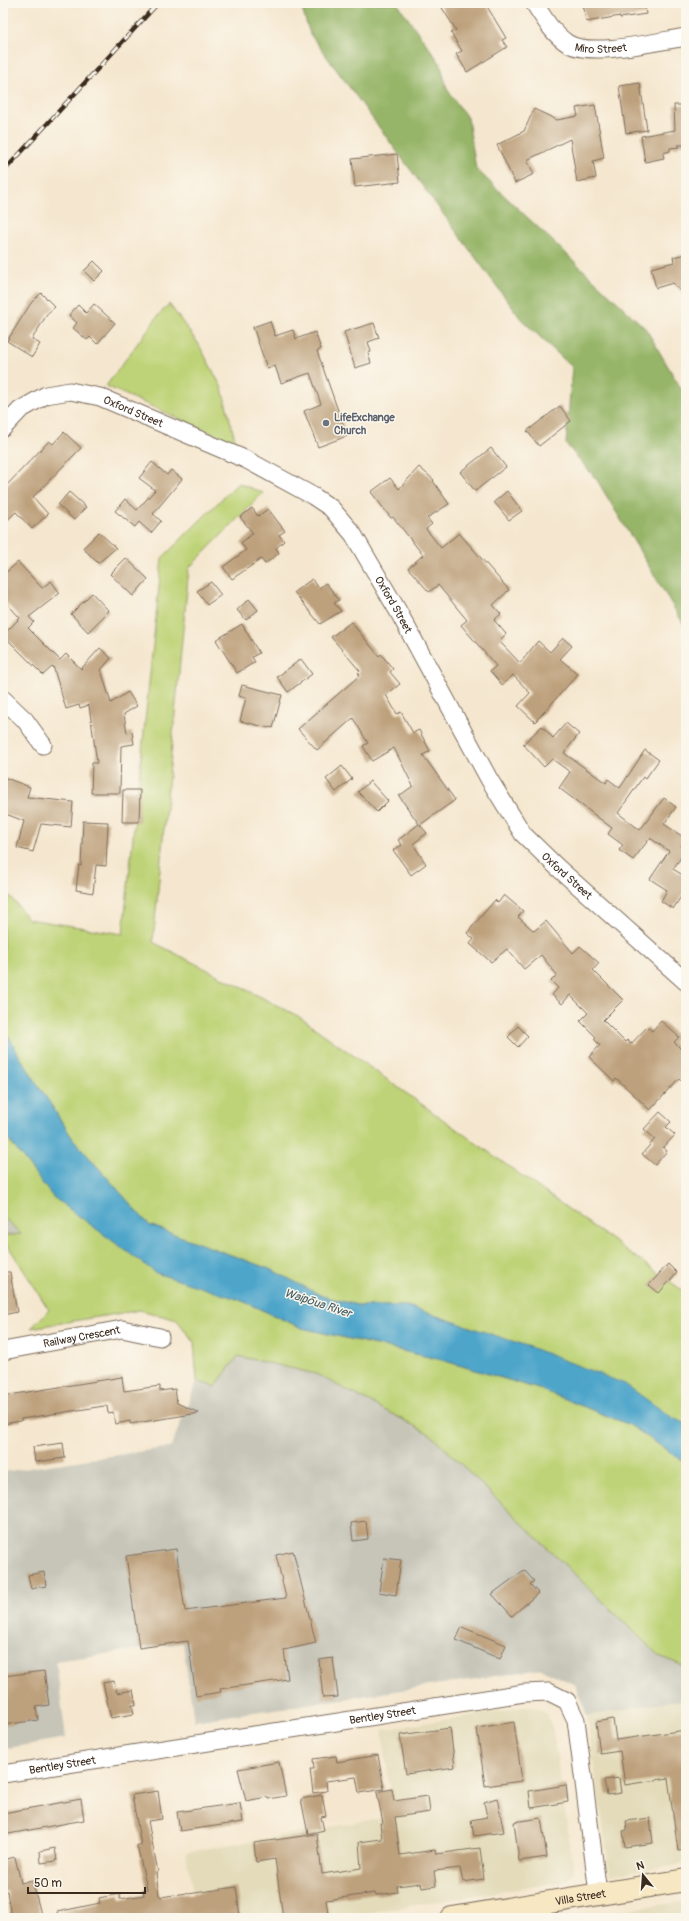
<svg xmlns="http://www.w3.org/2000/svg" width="689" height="1921" font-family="Pangolin,sans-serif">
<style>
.built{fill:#e3dbba}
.industrial{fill:#c6c5b8}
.green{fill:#bed377;stroke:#7c7e4a}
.forest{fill:#96b568;stroke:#687043}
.water{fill:#4da5ca;stroke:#446874}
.building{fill:#bda07c}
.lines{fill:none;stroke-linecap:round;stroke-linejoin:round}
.street-casing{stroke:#7c6c5c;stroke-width:19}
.secondary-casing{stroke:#7c6c5c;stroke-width:24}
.street{stroke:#fff;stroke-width:17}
.secondary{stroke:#f7e8c3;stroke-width:22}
.rail-casing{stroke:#3b2a1e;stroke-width:4.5}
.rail{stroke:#fbf7ec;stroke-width:3;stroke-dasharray:9;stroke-linecap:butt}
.worship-dot{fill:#6b7280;stroke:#fbf7ec;stroke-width:1.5}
.labels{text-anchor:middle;stroke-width:3;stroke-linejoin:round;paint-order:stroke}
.street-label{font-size:11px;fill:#3b2a1e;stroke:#fbf7ec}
.worship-label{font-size:11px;font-weight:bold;fill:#5b616d;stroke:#fbf7ec;text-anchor:start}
.water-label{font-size:12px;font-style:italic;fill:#425b63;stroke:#fbf7ec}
</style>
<rect width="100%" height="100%" fill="#fbf7ec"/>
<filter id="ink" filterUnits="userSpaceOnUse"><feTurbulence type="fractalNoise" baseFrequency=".025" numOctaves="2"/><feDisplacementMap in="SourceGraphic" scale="8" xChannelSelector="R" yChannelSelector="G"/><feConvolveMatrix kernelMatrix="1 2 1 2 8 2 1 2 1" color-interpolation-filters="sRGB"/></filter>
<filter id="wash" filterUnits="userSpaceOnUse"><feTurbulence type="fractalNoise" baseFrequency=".012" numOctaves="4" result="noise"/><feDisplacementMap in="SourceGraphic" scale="16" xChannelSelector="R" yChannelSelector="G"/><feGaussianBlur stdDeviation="0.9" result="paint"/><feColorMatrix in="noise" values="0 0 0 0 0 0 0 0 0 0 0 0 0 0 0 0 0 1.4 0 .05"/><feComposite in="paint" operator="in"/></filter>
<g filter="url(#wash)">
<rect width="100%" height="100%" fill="#f5e7cf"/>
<path class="built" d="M686,1699V1864L610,1875L587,1716Z
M530,1706L543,1711L547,1715L553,1730L574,1872L567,1881L335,1918H197L186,1852L394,1816L382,1730Z
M686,1901V1918H578Z"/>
<path class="industrial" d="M3,1216L21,1234L3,1236Z
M238,1356L316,1374L430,1434L659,1656L686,1667V1699L587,1716L575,1685L542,1669L194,1721L183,1643L56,1661L66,1738L3,1749V1472L171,1447L197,1381L215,1387Z"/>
<path class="green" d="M169,304L198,343L222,388L236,444L106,386L157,317Z
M238,483L263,493L189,568L153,942L298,1016L686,1293V1424L407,1306H361L321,1296L272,1270L149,1225L73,1139L20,1057L3,1026V887L28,919L123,934L162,558Z
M3,1132L53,1197L240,1300L302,1328L442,1360L542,1390L630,1425L686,1463V1667L659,1656L430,1434L316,1374L238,1356L215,1387L197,1381L194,1342L177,1320L140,1310L31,1328L49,1310L3,1238V1236L21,1234L3,1217Z"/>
<path class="forest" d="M300,3H397L440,63L447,89L468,119L476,169L646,329L686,397V628L597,480L566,444L572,367L521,319L310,34Z"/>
<path class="water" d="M3,1026L20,1057L73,1139L149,1225L272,1270L322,1296L361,1306H407L530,1347L625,1384L671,1417L686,1424V1463L630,1425L542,1390L442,1360L302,1328L240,1300L156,1273L53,1197L3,1132Z"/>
<g id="blocks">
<path class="building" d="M439,3H485L506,38L502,40L507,47L467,72L456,54L462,51L451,33L456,30Z
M583,3H644L646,14L620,18V16L586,22Z
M640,83L647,130L626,133L619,86Z
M595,105L604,158L593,161L596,178L577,182L570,139L527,160L534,174L515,183L497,145L524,131L534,109L557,120L578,116L576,108Z
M674,105H686V145H678L679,147L670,148V151L663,153L664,158L645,162L641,136L675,130Z
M397,154L400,182L355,187L352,159Z
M686,254V297L673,283L656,288L651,268L674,262L673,257Z
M94,261L104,271L94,281L84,271Z
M41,293L55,307L48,313L32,339L40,344L32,357L7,341L31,303Z
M94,304L115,323L97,344L90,337L87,340L73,328L77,323L69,315L78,305L86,313Z
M270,321L275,336L293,330L296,339L315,332L321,349L317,351L347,436L318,447L304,411L321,404L310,373L281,383L275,366L267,368L253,327Z
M374,323L379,338L368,342L371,352L368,353L371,363L355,368L344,332Z
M560,406L571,421L539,446L527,431Z
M64,432L81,448L33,497L48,514L32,529L16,512L3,524V489L49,441L53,444Z
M491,448L506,467L475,491L460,472Z
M152,462L167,475L171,470L182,479L153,514L161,521L151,533L139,522L135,527L115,511L125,499L137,510L155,490L139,478Z
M419,467L434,480L433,481L449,504L427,518L432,524L426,529L441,548L459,533L509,590L493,605L501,614L494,620L506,634L499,641L520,663L538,641L550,652L563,638L572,646L560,659L578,674L535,722L518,706L530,693L513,675L502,685L490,671L496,666L461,625L467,620L438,585L429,592L408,568L423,555L393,517L391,518L371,492L390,478L399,489Z
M507,491L522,511L509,520L494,502Z
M69,492L86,507L74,520L58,505Z
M252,508L258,516L268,509L285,531L279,535L284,541L276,548L279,553L265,564L261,559L232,579L223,567L246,550L241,543L253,533L240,517Z
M99,532L116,548L98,563L83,548Z
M126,558L148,579L133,596L110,574Z
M18,562L42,588L51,581L60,593L29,617L34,622L28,628L60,660L66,654L81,669L100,648L111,658L101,670L111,703L128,692L137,706L124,714L127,733L132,732L134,744L121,746L120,793H91L92,763H97L89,705L80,708L79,705L66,709L53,666L43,675L3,635L20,618L3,599V575Z
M312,579L319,588L326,583L339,600L334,603L341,611L320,624L294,592Z
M211,582L221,595L207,605L197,591Z
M92,593L109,611L88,632L71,614Z
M249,599L258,610L246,620L237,610Z
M351,622L379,656L381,654L393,669L390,672L400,684L386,695L397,714L401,712L413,733L419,730L430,751L423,755L455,800L420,825L427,833L413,844L426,864L411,875L393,850L402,845L398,840L419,824L399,796L413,786L394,748L372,761L363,746L368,743L353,718L317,750L298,729L360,675L358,673L360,671L331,637Z
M242,624L259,653L252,657L255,662L237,673L216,640Z
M301,659L312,674L288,692L277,677Z
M242,685L282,695L273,728L270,727L269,728L240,721L246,698L239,696Z
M566,723L579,734L564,753L606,783L608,779L620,788L645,750L659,760L645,779L643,777L618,813L640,830L664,798L676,807L664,824L686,839L681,846L686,850L673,869L686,877V889L673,909L661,901L667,890L650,879L669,851L650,838L633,860L619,850L623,845L608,834L612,828L559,788L570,772L552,759L544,767L523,744L542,726L553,738Z
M342,766L352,779L336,792L326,779Z
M3,777L30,787L27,797L73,802L71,827L41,824L33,852L17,848L24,821L3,813Z
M370,781L388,801L377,812L358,792Z
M123,790H140L139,822H122Z
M83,821L108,822L106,866L96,865L93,893L76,890L79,865L81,866Z
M504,895L523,911L518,917L534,931L546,921L573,953L580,946L599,963L593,970L623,1000L603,1020L625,1042L627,1040L631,1044L647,1027L652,1031L661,1021L679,1037L674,1042L686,1054V1085L679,1079L650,1110L616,1078L614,1081L589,1057L600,1045L594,1039L596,1037L580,1021L588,1013L570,995L562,1004L552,995L558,988L551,981L557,975L541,955L524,969L507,949L491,962L470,944L474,939L467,933L495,900L498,903Z
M518,1026L528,1036L518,1047L508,1037Z
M660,1112L671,1122L666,1127L675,1135L663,1148L667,1151L655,1165L642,1154L655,1139L644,1129Z
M668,1264L677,1273L659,1293L649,1285Z
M3,1272H10L17,1312L3,1315Z
M122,1377L124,1391L160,1386V1391L175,1389L177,1403L199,1413L130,1424V1421L116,1424L113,1412L108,1413L107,1406H104L21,1419V1421L3,1424V1396Z
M63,1443L65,1458L35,1462L33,1447Z
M366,1521L368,1539L353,1541L351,1523Z
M176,1549L185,1611L286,1598L276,1555L293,1551L316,1643L284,1650L288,1679L220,1689L221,1692L196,1696L188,1641L139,1648L126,1556Z
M384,1558L401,1560L396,1595L379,1592Z
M524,1570L534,1581L530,1584L538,1593L512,1616L492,1594Z
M44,1572L46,1586L31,1589L28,1575Z
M462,1627L506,1645L500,1659L456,1640Z
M333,1658L338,1697L323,1698L319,1660Z
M44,1671L49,1705L36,1707L38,1720L3,1725V1676Z
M114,1681L117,1693L133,1690L136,1705H132L134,1714L111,1718L103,1683Z
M613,1719L616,1740L686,1730V1850L678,1851L668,1778L625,1785L620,1751L600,1754L596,1722Z
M514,1722L522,1781L485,1786L477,1728Z
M450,1728L455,1767L406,1774L400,1735Z
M378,1755L384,1789L359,1793L356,1777L326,1781L327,1791L313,1793L310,1769H314L313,1759L336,1756L337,1762Z
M279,1762L286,1796L268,1799L267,1797L246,1801L238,1769Z
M619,1778L621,1793L607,1795L604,1780Z
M566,1785L568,1802L531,1808L529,1791Z
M392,1789L394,1801L428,1796L430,1812L395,1817L400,1855L435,1850L436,1854L480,1848L484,1879L463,1882L460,1868L434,1871L436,1886L422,1888L421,1883L397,1886L398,1892L376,1895L375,1893L326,1900L328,1913L283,1918L275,1859L256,1862L254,1843L317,1834L322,1874L361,1868L359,1842L382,1839L380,1823H383L377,1792Z
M158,1791L162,1819L148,1821L158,1872L156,1873L159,1895L161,1897L187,1893L188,1894L236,1887L240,1916L225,1918H58L57,1912L100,1903L99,1898L120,1894V1899L144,1895L143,1890L147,1889L137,1845H141L132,1795Z
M322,1795L326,1816L321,1817L324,1830L308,1834L301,1799Z
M497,1798L504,1832L474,1836L471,1820L487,1817L484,1802Z
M81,1799L84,1820L3,1835V1813Z
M240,1803L243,1822L180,1831L177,1812Z
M541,1818L547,1857L519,1861L514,1822Z
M650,1818L653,1843L625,1847L623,1831L627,1830L626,1821Z
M55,1848L57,1861L41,1863L40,1851Z
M15,1857L21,1883L32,1880L42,1918H11L7,1891L3,1892V1860Z"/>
</g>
</g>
<g filter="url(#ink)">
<use href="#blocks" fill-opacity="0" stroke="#7c6c5c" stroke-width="1"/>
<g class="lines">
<defs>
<g id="street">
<path id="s1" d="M534,3C544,18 552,33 567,43C590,58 659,41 686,37"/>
<path id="s2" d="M3,428L20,410L46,395L70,391L100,397L247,460L313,496L331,508L353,534L398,611L489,779L523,834L557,867L686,982"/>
<path d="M3,699L25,720L43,745"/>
<path id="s3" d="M3,1351L122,1329L160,1337"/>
<path id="s4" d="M3,1774L524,1693L549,1692L567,1701L576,1720L598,1893"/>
</g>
<g id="secondary">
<path id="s5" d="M452,1918L686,1880"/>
</g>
</defs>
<use href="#street" class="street-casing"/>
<use href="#secondary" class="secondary-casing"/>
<use href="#street" class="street"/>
<use href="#secondary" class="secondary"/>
<defs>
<path id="rail" d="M3,172L158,3"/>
</defs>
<use href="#rail" class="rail-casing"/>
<use href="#rail" class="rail"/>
</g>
</g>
<circle class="worship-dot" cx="326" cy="423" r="4"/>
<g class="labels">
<g class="street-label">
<text dy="4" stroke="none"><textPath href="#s1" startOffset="87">Miro Street</textPath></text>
<text dy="4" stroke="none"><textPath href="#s2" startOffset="146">Oxford Street</textPath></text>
<text dy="4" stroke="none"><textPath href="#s2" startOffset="482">Oxford Street</textPath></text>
<text dy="4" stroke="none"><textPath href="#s2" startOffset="806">Oxford Street</textPath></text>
<text dy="4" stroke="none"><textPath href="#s3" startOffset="80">Railway Crescent</textPath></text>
<text dy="4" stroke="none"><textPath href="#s4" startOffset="384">Bentley Street</textPath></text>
<text dy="4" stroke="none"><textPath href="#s4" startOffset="60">Bentley Street</textPath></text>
<text dy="4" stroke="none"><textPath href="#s5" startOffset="130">Villa Street</textPath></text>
</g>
<g class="worship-label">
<text x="334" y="421">LifeExchange<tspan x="334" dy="13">Church</tspan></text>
</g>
<g class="water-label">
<text transform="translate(318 1303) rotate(18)" y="4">Waipōua River</text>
</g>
</g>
<rect width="689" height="1921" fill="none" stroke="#fbf7ec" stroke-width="16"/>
<g transform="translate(643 1875) rotate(343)" stroke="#fbf7ec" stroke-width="3" paint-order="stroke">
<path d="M0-3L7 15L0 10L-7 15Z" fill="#3b2a1e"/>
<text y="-6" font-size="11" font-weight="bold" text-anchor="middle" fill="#3b2a1e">N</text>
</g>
<path d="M28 1887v6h117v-6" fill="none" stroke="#3b2a1e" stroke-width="2"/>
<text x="34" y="1887" font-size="12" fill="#3b2a1e" stroke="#fbf7ec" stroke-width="3" paint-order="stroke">50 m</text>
</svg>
